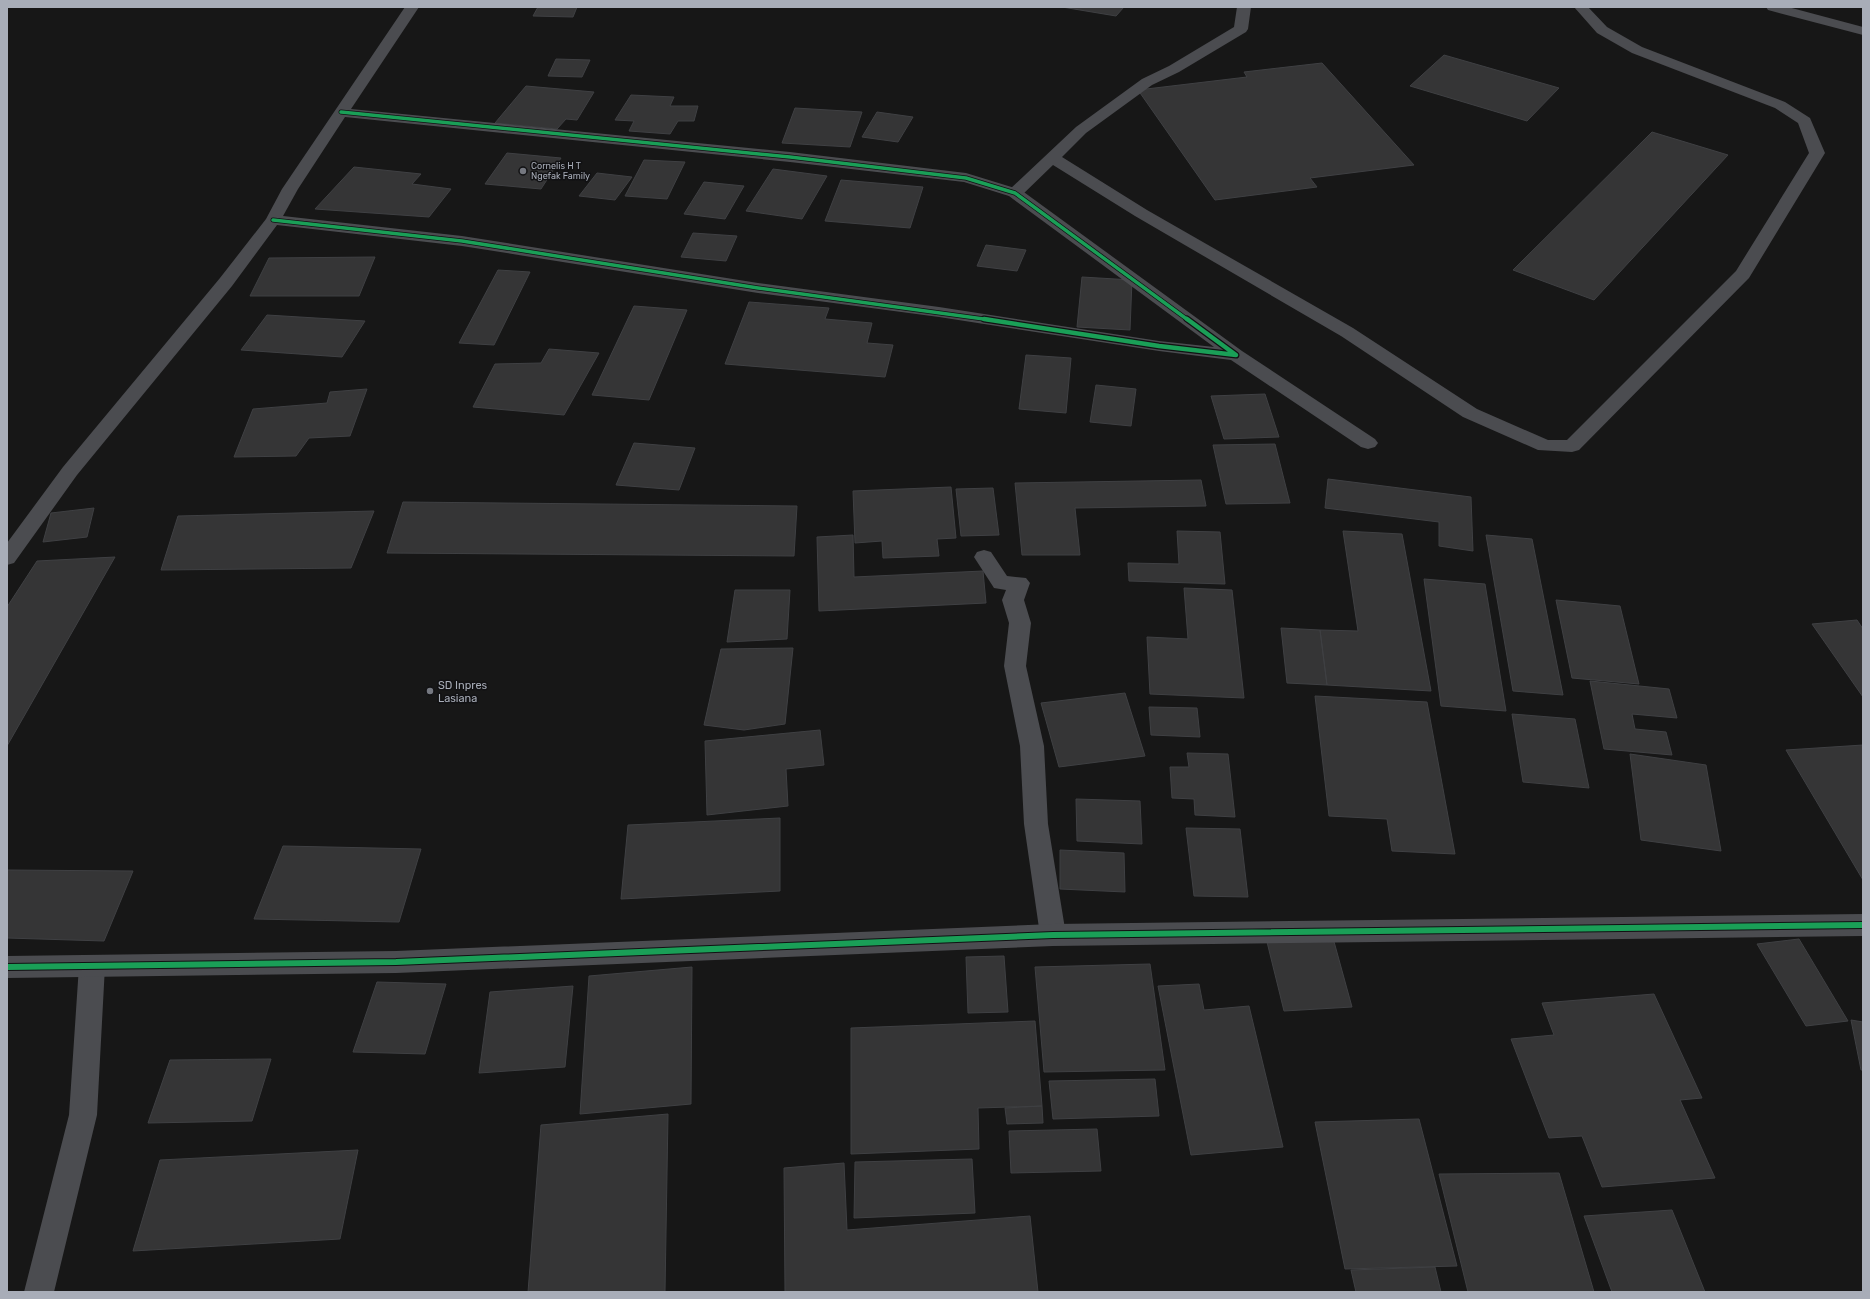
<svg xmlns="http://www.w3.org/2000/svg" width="1870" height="1299" font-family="Rubik,sans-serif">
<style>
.building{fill:#353536;stroke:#3f4043}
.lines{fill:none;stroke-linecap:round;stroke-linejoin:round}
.service{fill:#4b4c50;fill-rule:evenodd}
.minor{fill:#4b4c50;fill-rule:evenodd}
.tertiary{fill:#4b4c50;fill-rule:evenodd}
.cycleway-far2-casing{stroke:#111113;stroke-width:5}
.cycleway-far1-casing{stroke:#111113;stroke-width:7}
.cycleway-casing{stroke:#111113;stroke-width:8}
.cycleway-far2{stroke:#1a9f57;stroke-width:3.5}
.cycleway-far1{stroke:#1a9f57;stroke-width:4.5}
.cycleway{stroke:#1a9f57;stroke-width:6}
.poi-dot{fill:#757880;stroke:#111113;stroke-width:1.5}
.labels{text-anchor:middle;stroke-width:3;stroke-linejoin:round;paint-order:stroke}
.far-poi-label{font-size:9px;fill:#a8adb8;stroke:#111113;text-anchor:start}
.poi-label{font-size:11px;fill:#a8adb8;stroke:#111113;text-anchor:start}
</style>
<rect width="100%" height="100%" fill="#171717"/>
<path class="building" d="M538,7H577L573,17L533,16Z
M1062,7H1124L1116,16Z
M1444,55L1559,88L1527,121L1410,86Z
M556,59L590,60L582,77L548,76Z
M1322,63L1414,165L1310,178L1317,187L1215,200L1138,90L1247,77L1244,72Z
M526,86L594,92L577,120L566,119L557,129L495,123Z
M631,95L674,97L670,106H698L694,121H678L670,134L629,131L634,121L615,120Z
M795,108L862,112L850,147L782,143Z
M877,112L913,117L898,142L862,137Z
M1652,132L1728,155L1594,300L1513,270Z
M507,153L561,158L541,189L485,184Z
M644,160L685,162L667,199L625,196Z
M354,167L421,174L412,184L451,189L429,217L315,209Z
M773,169L827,176L802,219L746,211Z
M597,173L632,177L615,200L579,196Z
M841,180L923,187L910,228L825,221Z
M704,182L744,186L725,219L684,214Z
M693,233L737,236L726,261L681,257Z
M986,245L1026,250L1017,271L977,266Z
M375,257L359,296H250L269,258Z
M498,270L530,272L494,345L459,343Z
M1082,277L1132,280L1130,330L1077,327Z
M749,302L829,308L825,319L872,323L867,343L893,345L885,377L725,364Z
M634,306L687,310L649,400L592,395Z
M267,315L365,321L342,357L241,350Z
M549,349L599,353L564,415L473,407L495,364L541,363Z
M1026,355L1071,358L1066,413L1019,409Z
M1096,385L1136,389L1131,426L1090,422Z
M367,389L350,436L309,438L296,456L234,457L253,409L327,403L330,392Z
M1265,394L1279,437L1224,439L1211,396Z
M634,443L695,448L679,490L616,485Z
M1275,444L1290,503L1226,504L1213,445Z
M1328,479L1471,497L1473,551L1439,546V522L1325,508Z
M1201,480L1206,506L1075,508L1080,555H1022L1015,483Z
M951,487L956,538L937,539L939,556L883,558L882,541L855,543L853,491Z
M993,488L999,535L961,536L956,489Z
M403,502L797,506L794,556L387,553Z
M94,508L87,537L43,542L51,513Z
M374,511L351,568L161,570L178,516Z
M1177,531L1220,532L1225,584L1129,581L1128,563L1179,564Z
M1343,531L1402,534L1431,691L1327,685L1320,630L1358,631Z
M853,535L854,577L983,571L986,603L819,611L817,537Z
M1486,535L1532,539L1563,695L1513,691Z
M115,557L7,746V607L37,561Z
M1424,579L1485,584L1506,711L1441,706Z
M1184,588L1232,590L1244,698L1150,694L1147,637L1188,639Z
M735,590H790L787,639L727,642Z
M1556,600L1620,606L1639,684L1572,678Z
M1857,620L1863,629V697L1812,624Z
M1281,628L1320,630L1327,685L1287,683Z
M793,648L785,724L744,730L704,725L721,649Z
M1590,681L1669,689L1677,718L1632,714L1635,729L1666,732L1672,755L1604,749Z
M1125,693L1145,756L1059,767L1041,703Z
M1315,696L1427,702L1455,854L1392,851L1387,819L1329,816Z
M1149,707L1197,708L1200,737L1151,735Z
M1512,714L1575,719L1589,788L1523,782Z
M820,730L824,765L786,769L788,806L707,815L705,741Z
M1863,745V880L1786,750Z
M1187,753L1228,754L1235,817L1195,815L1194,799L1172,798L1170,767H1189Z
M1630,754L1706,765L1721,851L1641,840Z
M1076,799L1140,801L1142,844L1077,841Z
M780,818V891L621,899L628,825Z
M1186,828L1240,829L1248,897L1194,896Z
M283,846L421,849L399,922L254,919Z
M1060,850L1124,853L1125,892L1060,889Z
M7,870L133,871L104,941L7,938Z
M1333,938L1352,1007L1284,1011L1267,942Z
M1799,939L1848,1021L1806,1026L1757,944Z
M1004,956L1008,1012L968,1013L966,957Z
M1150,964L1165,1070L1044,1072L1035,967Z
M692,967L691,1104L580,1114L589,976Z
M377,982L446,984L425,1054L353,1052Z
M1199,984L1204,1010L1249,1006L1283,1147L1191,1155L1158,986Z
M573,986L565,1067L479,1073L490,992Z
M1654,994L1702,1098L1680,1100L1715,1178L1602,1187L1582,1136L1549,1138L1511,1039L1554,1035L1542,1003Z
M1851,1020L1863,1022V1070H1861Z
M1035,1021L1042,1106L978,1108L979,1149L851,1154V1028Z
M271,1059L252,1121L148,1123L170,1060Z
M1155,1079L1159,1116L1053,1119L1049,1081Z
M1042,1106L1043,1123L1007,1124L1005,1108Z
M668,1114L665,1292H528L541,1125Z
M1419,1119L1457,1266L1345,1269L1315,1122Z
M1097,1129L1101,1171L1011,1173L1009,1131Z
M358,1150L340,1239L133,1251L160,1160Z
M972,1159L975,1213L854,1218L855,1162Z
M844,1163L847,1230L1030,1216L1038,1292H785L784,1168Z
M1559,1173L1594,1292H1468L1439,1174Z
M1672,1210L1705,1292H1612L1584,1216Z
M1435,1267L1441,1292H1356L1351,1270Z"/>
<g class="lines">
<path class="service" d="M1237,7H1251L1248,29L1246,32L1179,72L1152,85L1086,133L1062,157L1147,210L1353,328L1477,409L1548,440H1567L1736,271L1809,153L1798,123L1775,108L1632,53L1597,33L1574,7H1588L1607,27L1642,47L1785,102L1810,118L1825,153L1749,278L1579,450L1572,452L1538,450L1463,417L1341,336L1135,216L1053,165L1021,196H1009L1007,193L1009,190L1076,127L1142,79L1169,66L1234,27Z"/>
<path class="minor" d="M405,7H419L351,109L790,152L966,173L1021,190L1242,351L1375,439L1378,443L1375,447L1368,449L1361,447L1231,360L1159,351L939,317L758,293L462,246L277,225L232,286L77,475L14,563L7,565V543L63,467L220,278L266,219L282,189ZM345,117L790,162L964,182L1009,196L1214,347L1159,341L939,307L758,283L462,236L283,216L298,189Z
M1766,7H1788L1863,27V35L1768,10Z
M984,550L991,552L1007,576L1026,578L1030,583L1024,600L1031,623L1026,666L1044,746L1048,824L1066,935L1062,943L1053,946L1044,943L1040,935L1024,824L1020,746L1004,666L1009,623L1002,600L1006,590L994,588L974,557L977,552Z
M92,955L101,958L105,966L97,1115L54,1292H24L69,1115L79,966L83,958Z"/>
<path class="tertiary" d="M1863,914V936L1053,946L396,973L7,978V956L396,951L1053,924Z"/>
<defs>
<path id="cycleway-far2" d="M341,112L790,157L966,178L1015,193L1188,320
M273,220L462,241L758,288L991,320"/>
<path id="cycleway-far1" d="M984,319L1159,346L1236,355L1187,319"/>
<path id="cycleway" d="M7,967L396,962L1053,935L1863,925"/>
</defs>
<use href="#cycleway-far2" class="cycleway-far2-casing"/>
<use href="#cycleway-far1" class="cycleway-far1-casing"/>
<use href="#cycleway" class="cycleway-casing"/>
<use href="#cycleway-far2" class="cycleway-far2"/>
<use href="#cycleway-far1" class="cycleway-far1"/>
<use href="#cycleway" class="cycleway"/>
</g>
<g class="poi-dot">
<circle cx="523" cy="171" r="4"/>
<circle cx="430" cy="691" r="4"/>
</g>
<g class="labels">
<g class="far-poi-label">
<text x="531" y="169">Cornelis H T<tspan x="531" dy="10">Ngefak Family</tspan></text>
</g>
<g class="poi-label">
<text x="438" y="689">SD Inpres<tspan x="438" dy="13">Lasiana</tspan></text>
</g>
</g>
<rect width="1870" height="1299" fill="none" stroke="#a8adb8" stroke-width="16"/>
</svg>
